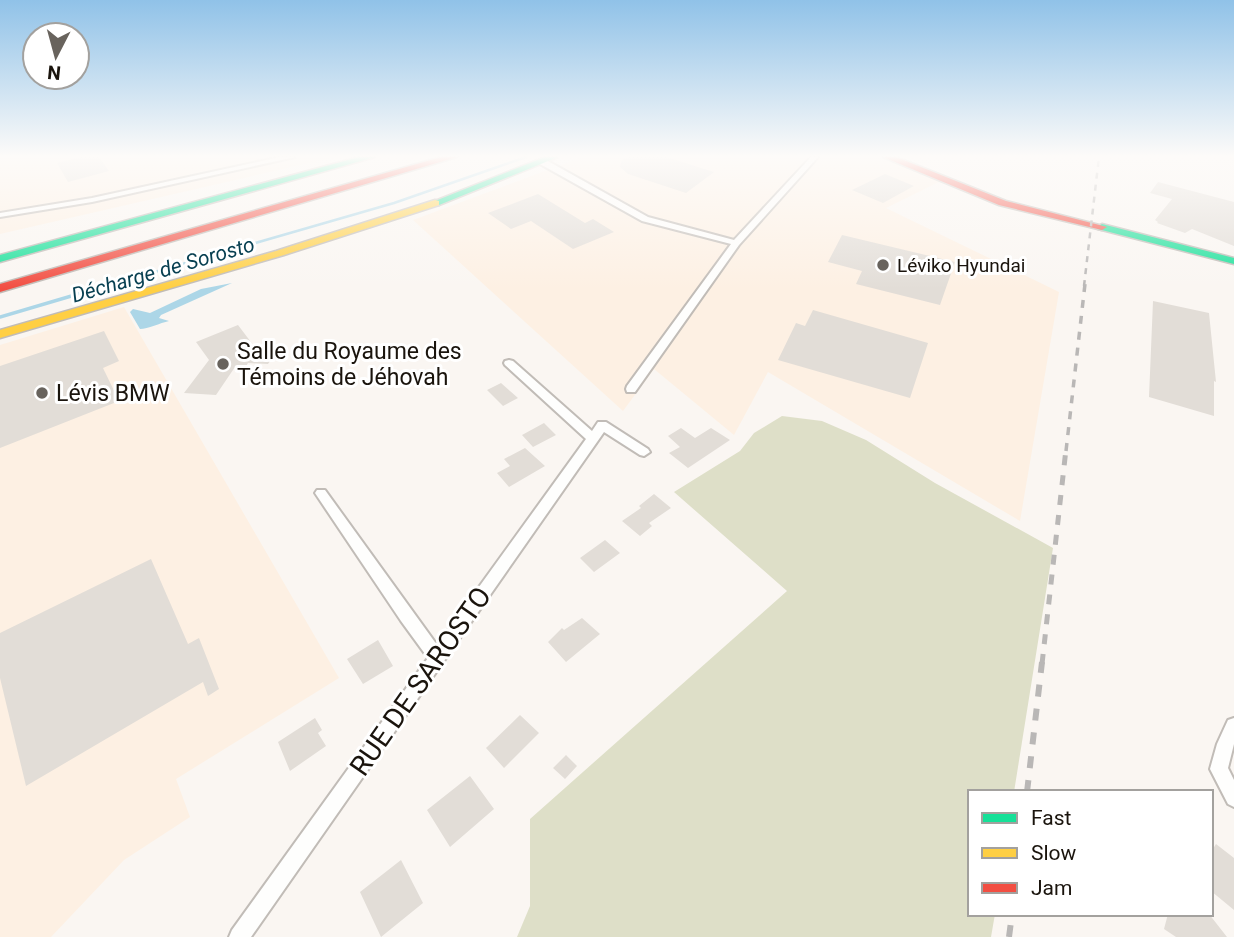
<svg xmlns="http://www.w3.org/2000/svg" width="1234" height="937" font-family="Roboto,sans-serif">
<style>
.built{fill:#fdf0e3}
.green{fill:#dedfc8}
.water{fill:#acd6e7}
.lines{fill:none;stroke-linecap:round;stroke-linejoin:round}
.stream-far1{stroke:#acd6e7;stroke-width:2.5}
.stream{stroke:#acd6e7;stroke-width:3.5}
.building{fill:#e2ddd7}
.street-casing{stroke:#c1bcb7;stroke-width:4}
.fast-casing{stroke:#c1bcb7;stroke-width:3}
.slow-casing{stroke:#c1bcb7;stroke-width:3}
.jam-casing{stroke:#c1bcb7;stroke-width:3}
.street{fill:#fefefd;fill-rule:evenodd}
.fast{fill:#16e098;fill-rule:evenodd}
.slow{fill:#ffcf43;fill-rule:evenodd}
.jam{fill:#f24e42;fill-rule:evenodd}
.rail-far3{stroke:#b9b7b6;stroke-width:2.5;stroke-dasharray:6 6;stroke-linecap:butt}
.rail-far2{stroke:#b9b7b6;stroke-width:3.5;stroke-dasharray:8 8;stroke-linecap:butt}
.rail-far1{stroke:#b9b7b6;stroke-width:5;stroke-dasharray:10 10;stroke-linecap:butt}
.rail{stroke:#b9b7b6;stroke-width:6;stroke-dasharray:12 12;stroke-linecap:butt}
.poi-dot{fill:#68635d;stroke:#fff;stroke-width:2.5}
.labels{text-anchor:middle;stroke-width:6;stroke-linejoin:round;paint-order:stroke}
.far-poi-label{font-size:19px;fill:#1a140d;stroke:#fff;text-anchor:start}
.far-water-label{font-size:21px;font-style:italic;fill:#073f51;stroke:#fff}
.poi-label{font-size:23px;fill:#1a140d;stroke:#fff;text-anchor:start}
.near-street-label{font-size:28px;fill:#1a140d;stroke:#fff}
</style>
<rect width="100%" height="100%" fill="#faf6f2"/>
<path class="built" d="M0,157H335L0,234Z
M583,157H887L941,181L886,208L1059,292L1020,521L768,372L734,435L654,369L623,411L413,220Z
M124,307L339,678L176,779L190,817L124,860L51,937H0V345Z"/>
<path class="green" d="M782,416L822,421L866,440L935,483L1053,548L1014,792H970V914H995L991,937H517L530,906V819L787,591L674,492L740,451L754,433Z"/>
<path class="water" d="M232,283L161,315L159,318L169,321C160,323 148,329 140,329L130,312L133,309L150,313L201,289Z"/>
<g class="lines">
<path class="stream-far1" d="M106,286L394,203L526,157"/>
<path class="stream" d="M0,317L112,284"/>
</g>
<path class="building" d="M81,157H99L109,171L68,182L57,163Z
M627,157H666L714,172L686,193L628,174L620,167L622,160Z
M885,174L914,186L883,203L852,190Z
M1158,182L1234,202V246L1192,229L1185,233L1157,223L1158,222L1155,220L1172,199L1150,193Z
M538,194L585,223L593,219L614,232L573,249L531,221L511,229L488,213Z
M842,235L955,262L940,305L856,284L862,271L828,262Z
M1153,301L1209,313L1216,382L1214,381V416L1149,397Z
M813,310L928,343L910,398L778,360L796,323L805,326Z
M238,325L257,350L277,351L268,364L248,363L245,368L235,367L216,395L184,393L209,360L196,342Z
M104,331L119,361L103,368L119,401L0,448V366Z
M501,383L518,398L503,406L487,390Z
M544,423L556,435L533,447L522,435Z
M681,428L695,438L711,428L730,440L688,468L669,453L680,447L668,436Z
M525,448L545,466L509,487L497,473L510,466L504,459Z
M654,494L671,508L649,523L652,526L640,536L622,521L641,508L639,506Z
M605,540L620,553L594,572L580,558Z
M151,559L188,644L199,638L219,689L208,696L203,682L26,786L0,678V633Z
M582,618L600,634L566,662L548,642L562,628L564,630Z
M378,640L393,666L363,684L347,659Z
M520,715L539,733L504,768L486,748Z
M315,718L322,730L318,733L326,746L290,771L278,742Z
M566,755L577,766L565,779L553,768Z
M470,776L494,809L450,847L427,810Z
M1216,844L1234,858V910L1211,891V852Z
M401,860L423,903L381,937L360,892Z
M1168,914H1209L1227,937H1176L1164,929Z"/>
<g class="lines">
<defs>
<path id="street" d="M280,157H295L92,202L0,217V213L92,198Z
M811,157H818L739,245L635,392H627L626,389L627,386L731,244L642,221L540,164V160H546L648,217L734,240Z
M509,360L513,361L592,431L598,422H606L648,449L650,452L644,456L640,455L604,432L251,937H229L232,930L428,658L401,621L315,493L317,490H325L437,645L586,439L505,365L504,363L505,361Z
M1234,718V744L1228,768L1234,780V807L1228,804L1210,769L1217,744L1228,720Z"/>
<path id="fast" d="M359,157H375L0,262V255Z
M545,157H558L439,205L430,203Z
M1102,224L1234,258V264L1098,229L1097,227Z"/>
<path id="slow" d="M435,200L439,201V205L284,255L0,338V330L276,251Z"/>
<path id="jam" d="M441,157H457L0,292V284Z
M883,157H896L1006,201L1107,227L1102,230L999,205Z"/>
</defs>
<use href="#street" class="street-casing"/>
<use href="#fast" class="fast-casing"/>
<use href="#slow" class="slow-casing"/>
<use href="#jam" class="jam-casing"/>
<use href="#street" class="street"/>
<use href="#fast" class="fast"/>
<use href="#slow" class="slow"/>
<use href="#jam" class="jam"/>
<path class="rail-far3" d="M1084,286L1099,157"/>
<path class="rail-far2" d="M1066,451L1085,284"/>
<path class="rail-far1" d="M1042,664L1066,449"/>
<path class="rail" d="M1027,792L1042,662
M1009,937L1012,914"/>
</g>
<linearGradient id="sky" x2="0" y2="1"><stop stop-color="#90c2e8"/><stop offset="0.54" stop-color="#fdfbf9"/><stop offset="1" stop-color="#fdfbf9" stop-opacity="0"/></linearGradient>
<rect width="1234" height="289" fill="url(#sky)"/>
<g class="poi-dot">
<circle cx="883" cy="265" r="7"/>
<circle cx="223" cy="364" r="7"/>
<circle cx="42" cy="393" r="7"/>
</g>
<g class="labels">
<g class="far-poi-label">
<text x="897" y="272">Léviko Hyundai</text>
</g>
<g class="far-water-label">
<text transform="translate(163 270) rotate(-16)" y="7">Décharge de Sorosto</text>
</g>
<g class="poi-label">
<text x="237" y="359">Salle du Royaume des<tspan x="237" dy="26">Témoins de Jéhovah</tspan></text>
<text x="56" y="401">Lévis BMW</text>
</g>
<g class="near-street-label">
<text transform="translate(420 681) rotate(-55)" y="10">RUE DE SAROSTO</text>
</g>
</g>
<rect x="968" y="790" width="245" height="126" fill="#ffffff" stroke="#a3a19e" stroke-width="2"/>
<rect x="982" y="813" width="35" height="10" fill="#16e098" stroke="#a3a19e" stroke-width="2"/>
<text x="1031" y="825" font-size="21" fill="#1a140d">Fast</text>
<rect x="982" y="848" width="35" height="10" fill="#ffcf43" stroke="#a3a19e" stroke-width="2"/>
<text x="1031" y="860" font-size="21" fill="#1a140d">Slow</text>
<rect x="982" y="883" width="35" height="10" fill="#f24e42" stroke="#a3a19e" stroke-width="2"/>
<text x="1031" y="895" font-size="21" fill="#1a140d">Jam</text>
<g transform="translate(56 56) rotate(186)"><circle r="33" fill="#ffffff" stroke="#a3a19e" stroke-width="2"/>
<path d="M0-5L12 26L0 18L-12 26Z" fill="#68635d"/>
<text y="-10" font-size="19" font-weight="bold" text-anchor="middle" fill="#1a140d">N</text>
</g>
</svg>
